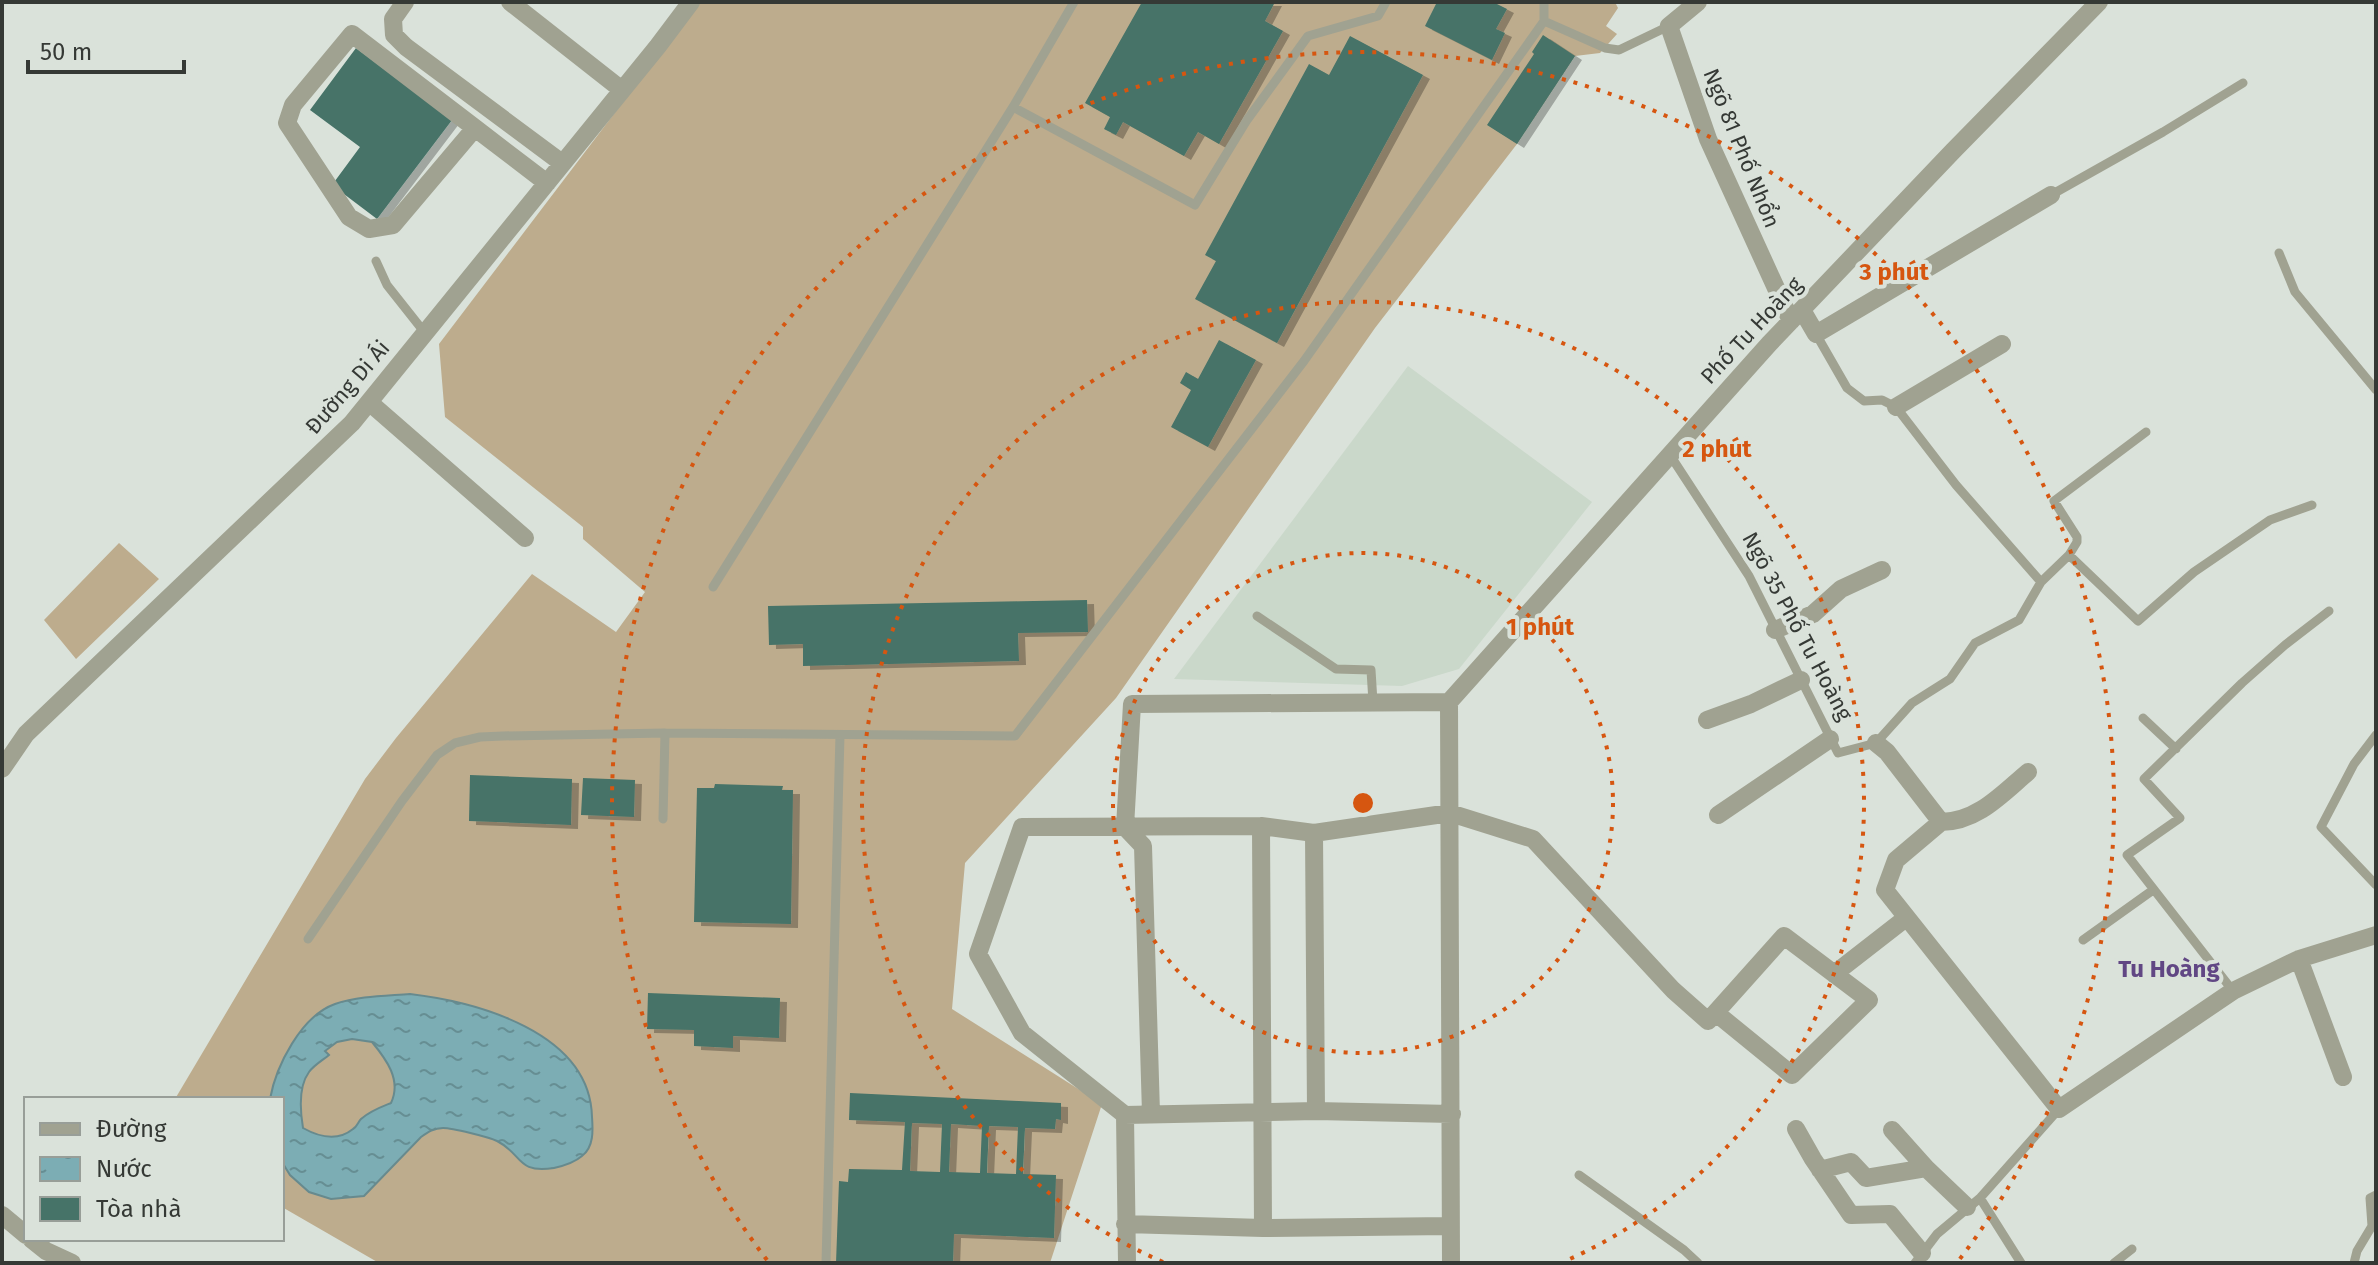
<svg xmlns="http://www.w3.org/2000/svg" width="2378" height="1265" font-family="'Fira Sans',sans-serif">
<style>
.built{fill:#cad8ca}
.pitch{fill:#bdac8d}
.water{fill:url(#water-ripples);stroke:#678a8e;stroke-width:2;fill-rule:evenodd}
.building{fill:#467368;fill-rule:evenodd;filter:url(#shadow)}
.lines{fill:none;stroke-linecap:round;stroke-linejoin:round}
.lane{stroke:#a0a291;stroke-width:9}
.street{stroke:#a0a291;stroke-width:18}
.ring{fill:none;stroke:#d65610;stroke-width:4;stroke-dasharray:4 8}
.labels{text-anchor:middle;stroke-width:8;stroke-linejoin:round;paint-order:stroke}
.street-label{font-size:22px;fill:#353935;stroke:#dae2da}
.neighbourhood-label{font-size:24px;font-weight:bold;fill:#614784;stroke:#dae2da}
.centre{fill:#d65610;stroke:#dae2da;stroke-width:4}
.ring-label{font-size:24px;text-anchor:middle;font-weight:bold;fill:#d65610;stroke:#dae2da;stroke-width:8;stroke-linejoin:round;paint-order:stroke}
</style>
<defs>
<pattern id="water-ripples" width="26" height="14" patternUnits="userSpaceOnUse" patternTransform="scale(2)"><rect width="26" height="14" fill="#7cadb4"/><path d="M2 4q2-2 4 0t4 0M15 11q2-2 4 0t4 0" fill="none" stroke="#668e93"/></pattern>
<filter id="shadow"><feDropShadow dx="7" dy="4" stdDeviation="0" flood-color="#0004"/></filter>
</defs>
<rect width="100%" height="100%" fill="#dae2da"/>
<path class="built" d="M1408,366L1592,502L1459,669L1402,686L1174,679Z"/>
<path class="pitch" d="M699,2H1615L1618,8L1606,26L1617,34L1600,53L1575,56L1517,144L1375,328L1116,698L965,863L952,1009L1102,1104L1050,1263H379L282,1207V1099H175L365,779L396,738L532,574L616,632L645,592L583,539V527L445,417L439,344Z
M119,543L159,579L76,659L44,620Z"/>
<path class="water" d="M410,994C477,1002 590,1032 592,1117C593,1130 594,1147 582,1156C575,1162 563,1166 554,1168C516,1174 523,1154 497,1141C489,1137 452,1128 443,1128C434,1128 428,1132 421,1137L364,1196L331,1199L309,1192L290,1175L282,1162V1099H270C276,1066 301,1016 335,1004C359,996 385,996 410,994ZM352,1039L372,1042C386,1059 402,1080 391,1103C381,1107 370,1111 361,1119C358,1122 357,1127 353,1129C337,1142 319,1137 303,1128C300,1110 298,1087 309,1072C314,1065 323,1060 329,1055L325,1051L337,1042Z"/>
<path class="building" d="M1142,2H1275L1265,21L1283,31L1219,144L1198,132L1184,156L1123,122L1116,135L1104,129L1110,117L1085,103Z
M1437,2H1493L1507,9L1496,29L1505,33L1492,60L1425,26Z
M1543,35L1575,56L1517,144L1487,125L1534,54L1532,52Z
M1350,36L1423,75L1277,343L1195,299L1216,261L1205,255L1309,64L1329,75Z
M356,48L452,120L377,219L332,185L360,147L310,110Z
M1219,340L1256,360L1208,447L1171,427L1191,390L1180,383L1186,372L1198,379Z
M1087,600L1088,632L1018,633L1019,661L803,666V644L769,645L768,606Z
M470,775L572,779L571,825L469,821Z
M583,778L635,780L634,817L581,815Z
M715,784L783,786L782,790H793L791,924L694,922L697,788H714Z
M648,993L780,998L779,1038L733,1036V1048L694,1046V1030L647,1029Z
M850,1093L1061,1103V1120L1056,1119L1055,1129L1025,1128L1023,1174L1056,1175L1054,1238L954,1234L953,1263H836L839,1181L848,1182L849,1169L902,1170L905,1122L849,1120ZM912,1123L942,1124L940,1172L910,1171ZM951,1124L982,1126L980,1173L949,1172ZM989,1126L1018,1127L1016,1174L987,1173Z"/>
<g class="lines">
<path class="lane" d="M1544,2V21L1605,48L1619,50L1669,26
M1013,107L1195,205L1247,120L1308,36L1378,16L1386,2
M2051,195L2163,132L2243,83
M2279,253L2295,292L2376,390
M376,261L387,285L425,333
M1816,334L1847,388L1864,401L1882,400L1896,407L1956,485L2041,582
M1670,455L1749,576L1838,753L1876,743L1912,703L1950,679L1975,643L2019,620L2041,582L2069,555L2138,621L2194,572L2270,520L2312,505
M2069,555L2077,542V537L2054,501L2146,432
M713,587L1013,107L1074,2
M1257,616L1336,669L1371,670L1373,702
M2143,718L2176,749
M2376,735L2354,764L2321,827L2376,885
M663,819L665,733
M308,939L402,801L437,755L455,743L480,737L503,736L665,733L1015,736L1304,361L1544,21
M2083,940L2153,890
M2233,991L2127,855L2180,818L2144,779L2242,683L2285,645L2329,611
M1579,1175L1684,1250L1698,1263
M1980,1198L2021,1263
M826,1263L840,735
M1915,1263L1937,1234L1980,1198L2059,1109
M2114,1263L2132,1249
M2354,1263L2357,1251L2372,1226L2370,1198L2376,1195"/>
<path class="street" d="M405,2L393,19L394,35L406,47L562,163
M510,2L622,90
M1698,2L1669,26L1708,139L1791,321
M475,128L352,34L293,105L287,123L349,217L369,229L393,225L475,128L547,183
M1802,310L1816,334L2051,195
M369,402L525,538
M1896,407L2002,344
M1775,630L1813,614L1841,589L1882,570
M1449,702L1769,344L1953,151L2099,2
M1449,702L1451,1263
M1707,720L1751,704L1801,680
M1876,743L1887,752L1941,822
M2,769L26,734L352,423L658,46L691,2
M1718,815L1830,739
M1941,822L1896,860L1885,890L2059,1109L2233,991L2299,959L2376,935
M1941,822C1977,822 2002,794 2028,772
M1261,826L1263,1228
M1314,833L1316,1111
M2299,959L2343,1077
M1834,974L1906,918
M1151,1113L1143,846L1125,827L1132,704L1449,702
M1452,1114L1316,1111L1125,1115L1022,1033L978,954L1022,827L1261,826L1314,833L1450,813L1533,839L1673,990L1708,1021L1784,936L1869,1000L1792,1075L1716,1013
M1125,1115L1127,1263
M1796,1129L1813,1159L1851,1215L1890,1214L1922,1253
M1892,1130L1926,1168L1967,1207
M1820,1170L1851,1162L1866,1178L1926,1168
M2,1215L26,1235
M1125,1224L1263,1228L1450,1226
M31,1239L46,1251L72,1263"/>
</g>
<g class="ring">
<circle cx="1363" cy="803" r="250"/>
<path d="M1163 1262A501 501 0 1 1 1563 1262"/>
<path d="M767 1260A751 751 0 1 1 1959 1260"/>
</g>
<g class="labels">
<g class="street-label">
<text transform="translate(1742 148) rotate(68)" y="8">Ngõ 81 Phố Nhổn</text>
<text transform="translate(1751 330) rotate(-47)" y="8">Phố Tu Hoàng</text>
<text transform="translate(347 387) rotate(-49)" y="8">Đường Di Ái</text>
<text transform="translate(1798 626) rotate(62)" y="8">Ngõ 35 Phố Tu Hoàng</text>
</g>
<g class="neighbourhood-label">
<text x="2169" y="977">Tu Hoàng</text>
</g>
</g>
<circle cx="1363" cy="803" r="12" class="centre"/>
<g class="ring-label">
<text x="1894" y="280">3 phút</text>
<text x="1717" y="457">2 phút</text>
<text x="1540" y="635">1 phút</text>
</g>
<rect width="2378" height="1265" fill="none" stroke="#353935" stroke-width="8"/>
<rect x="24" y="1097" width="260" height="144" fill="#dae2da" stroke="#989e98" stroke-width="2"/>
<rect x="40" y="1123" width="40" height="12" fill="#a0a291" stroke="#989e98" stroke-width="2"/>
<text x="96" y="1137" font-size="24" fill="#353935">Đường</text>
<rect x="40" y="1157" width="40" height="24" fill="url(#water-ripples)" stroke="#989e98" stroke-width="2"/>
<text x="96" y="1177" font-size="24" fill="#353935">Nước</text>
<rect x="40" y="1197" width="40" height="24" fill="#467368" stroke="#989e98" stroke-width="2"/>
<text x="96" y="1217" font-size="24" fill="#353935">Tòa nhà</text>
<path d="M28 60v12h156v-12" fill="none" stroke="#353935" stroke-width="4"/>
<text x="40" y="60" font-size="24" fill="#353935" stroke="#dae2da" stroke-width="6" paint-order="stroke">50 m</text>
</svg>
